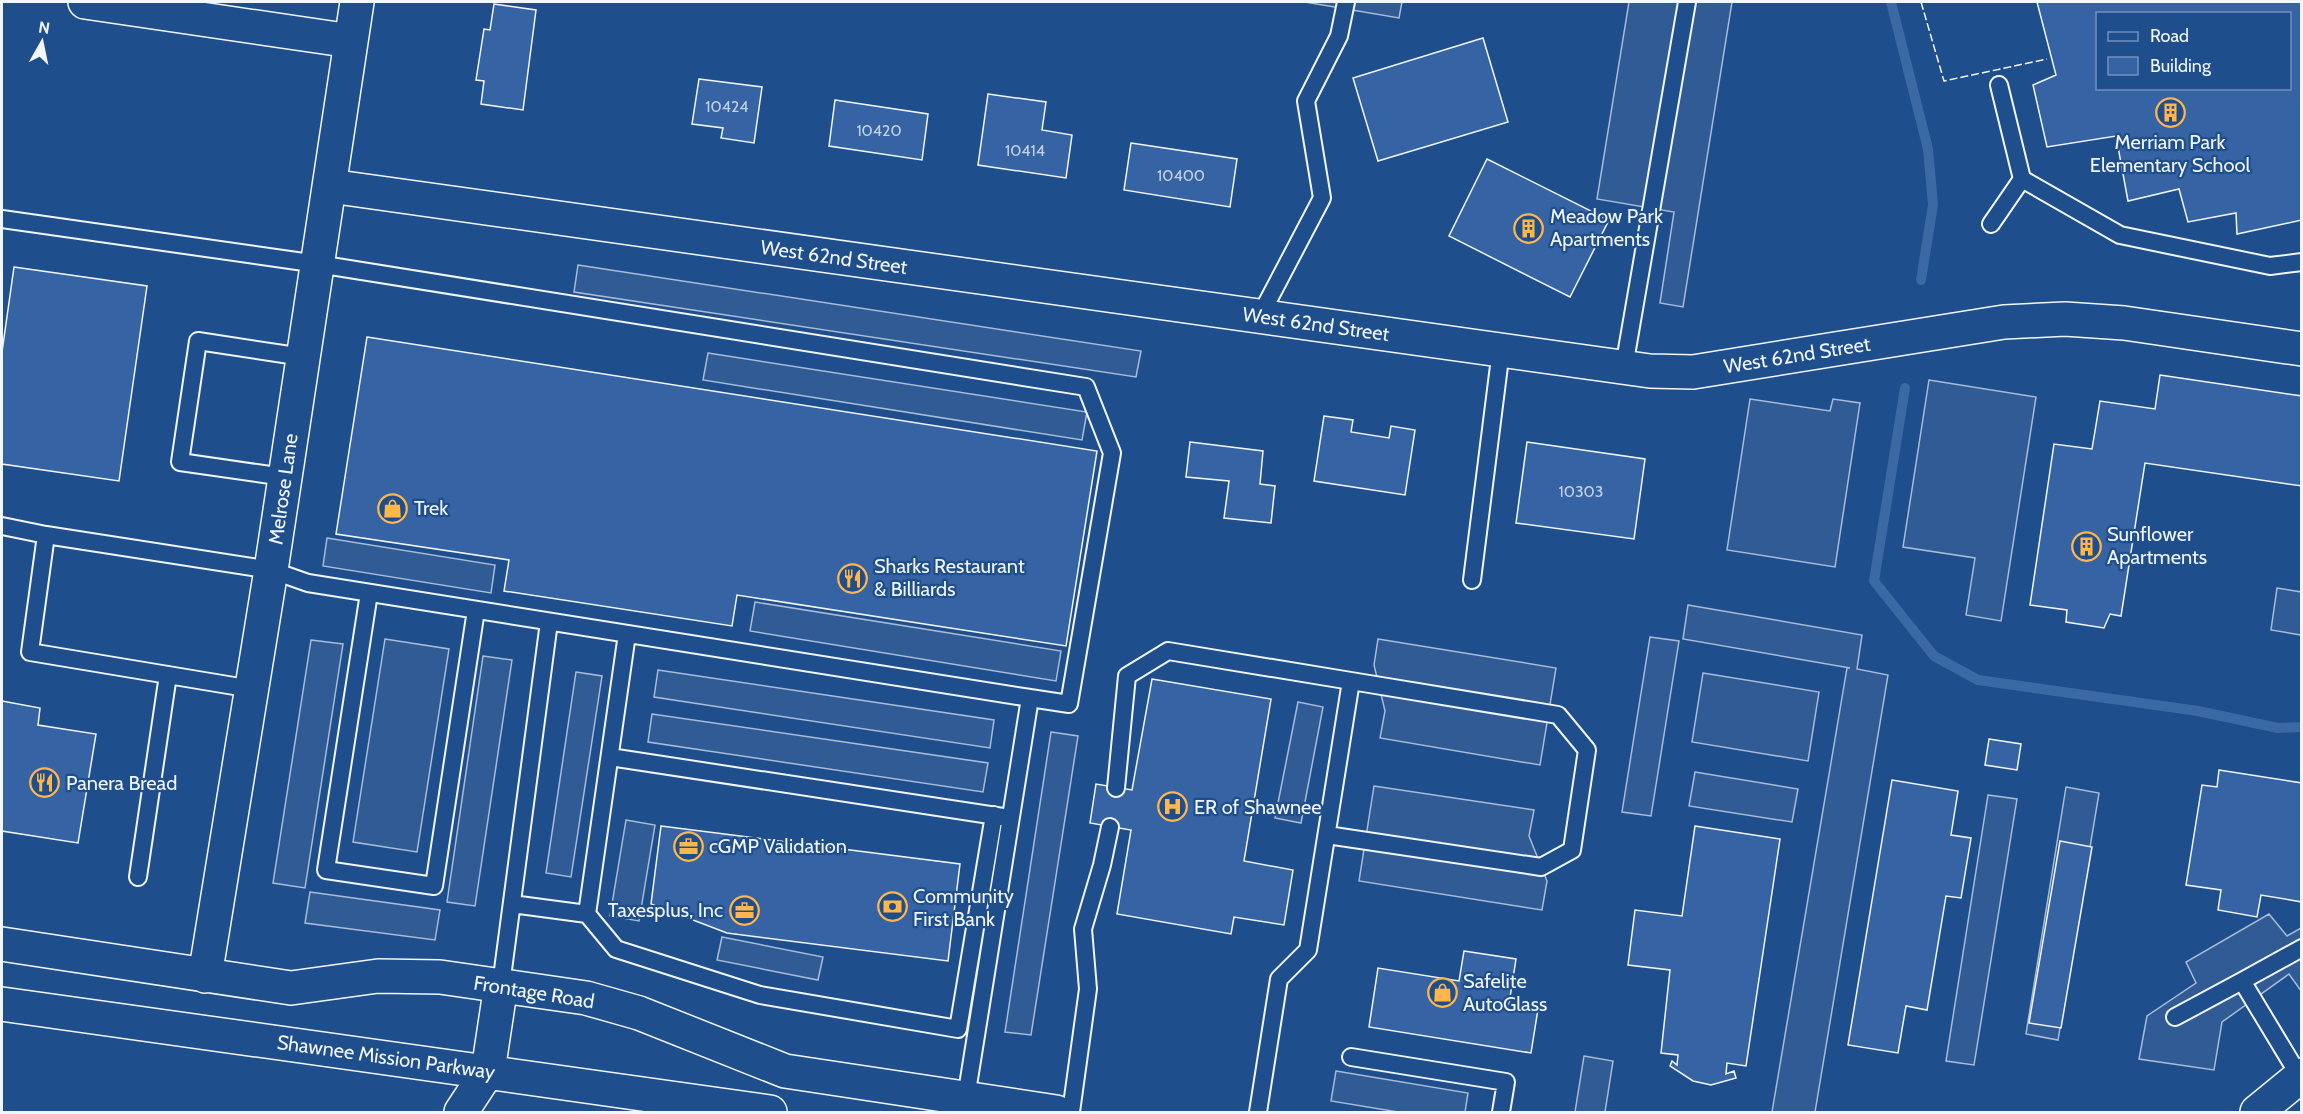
<svg xmlns="http://www.w3.org/2000/svg" width="2303" height="1114" font-family="Cabin,sans-serif">
<style>
.parking{fill:#305b95;stroke:#a8bbd7;stroke-width:1.5}
.lines{fill:none;stroke-linecap:round;stroke-linejoin:round}
.stream{stroke:#3b69a3;stroke-width:10}
.building{fill:#3563a3;stroke:#f2f6ff;stroke-width:1.5;fill-rule:evenodd}
.service-casing{stroke:#f2f6ff;stroke-width:20}
.minor-casing{stroke:#f2f6ff;stroke-width:36}
.tertiary-casing{stroke:#f2f6ff;stroke-width:36}
.trunk-casing{stroke:#f2f6ff;stroke-width:36}
.service{stroke:#1f4e8c;stroke-width:16}
.minor{stroke:#1f4e8c;stroke-width:33}
.tertiary{stroke:#1f4e8c;stroke-width:33}
.trunk{stroke:#1f4e8c;stroke-width:33}
.fence{stroke:#f2f6ff;stroke-width:1.5;stroke-dasharray:8 3;stroke-linecap:butt}
.labels{text-anchor:middle;stroke-width:4.5;stroke-linejoin:round;paint-order:stroke}
.number-label{font-size:16px;fill:#c3d1e8}
.poi-label{font-size:20px;fill:#f2f6ff;stroke:#1f4e8c;text-anchor:start}
.street-label{font-size:20px;fill:#f2f6ff;stroke:#1f4e8c}
</style>
<rect width="100%" height="100%" fill="#1f4e8c"/>
<path class="parking" d="M1305,2H1402L1399,18Z
M1629,2H1732L1683,307L1660,303L1674,212L1597,199Z
M578,265L1141,351L1136,377L574,292Z
M708,353L1087,412L1082,440L703,380Z
M1929,380L2036,397L2001,621L1966,615L1975,558L1903,547Z
M1750,399L1830,411L1833,399L1860,403L1835,567L1727,550Z
M327,538L495,565L491,593L323,566Z
M2277,588L2301,592V635L2271,630Z
M755,602L1061,651L1056,681L750,631Z
M1688,605L1862,635L1857,669L1888,675L1815,1112H1772L1847,668H1850L1683,639Z
M1650,637L1679,641L1651,816L1622,812Z
M385,639L449,649L417,852L353,842Z
M1378,639L1556,668L1540,765L1380,738L1385,711L1374,665Z
M311,640L343,644L305,888L273,883Z
M483,656L512,660L475,906L447,902Z
M658,670L994,720L990,748L654,697Z
M576,672L602,676L571,877L546,873Z
M1703,673L1819,692L1808,761L1692,742Z
M1298,702L1323,707L1301,823L1275,818Z
M652,714L988,763L983,792L648,742Z
M1051,732L1078,736L1031,1035L1005,1032Z
M1695,772L1798,789L1792,822L1689,806Z
M1374,786L1534,810L1529,836L1547,881L1542,910L1359,881Z
M2066,787L2099,793L2058,1040L2026,1034Z
M1988,795L2017,799L1974,1065L1946,1061Z
M626,820L655,825L639,921L610,916Z
M310,892L440,910L435,940L305,923Z
M2269,914L2287,936L2301,928V991L2289,974L2222,1022L2214,1070L2139,1059L2147,1016L2196,983L2186,962Z
M722,937L823,957L818,980L717,960Z
M1584,1056L1613,1061L1605,1112H1575Z
M1336,1071L1468,1093L1465,1112H1398L1331,1101Z"/>
<g class="lines">
<path class="stream" d="M1891,2L1928,149L1933,205L1921,280
M1905,388L1874,581L1934,656L1978,680L2198,711L2278,728L2302,727"/>
</g>
<path class="building" d="M2037,2H2302V220L2237,234L2236,213L2188,222L2179,189L2128,201L2116,136L2047,147L2033,85L2056,75ZM2098,14H2290V88H2098Z
M494,4L536,10L523,110L481,104L484,81L476,80L484,29L490,30Z
M1483,38L1508,122L1378,161L1353,78Z
M699,79L762,87L754,143L721,138L723,128L692,124Z
M988,94L1046,102L1042,130L1072,135L1066,178L978,165Z
M835,100L928,114L922,160L829,146Z
M1131,143L1237,159L1230,207L1124,190Z
M1487,159L1609,220L1570,297L1449,236Z
M14,267L147,286L119,481L2,464V352Z
M367,337L1097,451L1066,646L737,595L732,626L504,591L509,560L336,534Z
M2160,375L2302,396V486L2145,463L2121,616L2110,614L2104,628L2066,622L2067,610L2030,605L2054,444L2092,449L2100,401L2155,409Z
M1324,416L1353,420L1351,432L1389,438L1391,426L1415,430L1405,495L1314,481Z
M1190,442L1263,451L1260,484L1275,486L1271,523L1224,518L1229,481L1186,477Z
M1527,442L1645,459L1634,539L1516,523Z
M1152,679L1271,699L1244,861L1293,870L1284,925L1234,917L1231,934L1117,914L1131,830L1090,823L1096,784L1132,790Z
M2,701L40,708L38,725L96,734L78,843L2,831Z
M1989,739L2021,744L2017,770L1985,765Z
M2219,770L2302,783V902L2261,895L2257,917L2218,910L2221,890L2186,885L2202,785L2217,787Z
M1892,780L1958,791L1951,835L1971,838L1961,898L1946,896L1927,1010L1906,1006L1898,1053L1848,1045Z
M661,826L960,864L948,961L727,933L651,904Z
M1695,826L1780,839L1746,1066L1727,1063L1726,1074L1734,1071L1736,1078L1711,1085L1693,1081L1670,1066L1672,1061L1677,1065L1678,1055L1661,1053L1670,970L1628,965L1635,910L1682,916Z
M2060,841L2092,847L2061,1028L2029,1023Z
M1464,951L1516,959L1509,1004L1538,1009L1531,1053L1369,1027L1378,968L1459,981Z"/>
<g class="lines">
<defs>
<path id="service" d="M1999,85L2022,179L2120,235L2270,266L2302,262
M2,219L318,264L1086,387L1112,453L1069,704L1030,698
M1991,224L2022,179
M1260,316L1322,198L1306,101L1339,36L1346,2
M1624,367L1687,2
M284,477L180,462L198,341L303,357
M2,526L46,535
M1472,580L1501,350
M369,593L326,870L434,886L476,610
M252,689L30,652L46,535L271,570L308,583L1030,698L966,1098
M610,757L1003,817
M1116,788L1127,676L1168,651L1351,681
M138,877L168,675
M512,904L587,914L627,634
M587,914L616,949L760,995L958,1029L994,815
M501,985L549,622
M2175,1017L2242,981
M1351,1057L1506,1082L1501,1112
M2300,1077L2242,981L2302,948
M1071,1112L1088,989L1083,929L1102,865L1110,827
M1258,1112L1279,979L1308,950L1351,681L1558,715L1587,750L1572,850L1541,867L1327,835"/>
<path id="minor" d="M85,2L351,41
M330,186L1650,371L1693,372L2004,322L2065,319L2124,323L2302,349
M2,944L291,988L378,976L440,977L586,998L639,1013L785,1071L1056,1112
M205,976L271,570L357,2
M488,1071L501,985"/>
<path id="tertiary" d="M2257,1112L2302,1075"/>
<path id="trunk" d="M2,1004L770,1112
M461,1112L488,1071"/>
</defs>
<use href="#service" class="service-casing"/>
<use href="#minor" class="minor-casing"/>
<use href="#tertiary" class="tertiary-casing"/>
<use href="#trunk" class="trunk-casing"/>
<use href="#service" class="service"/>
<use href="#minor" class="minor"/>
<use href="#tertiary" class="tertiary"/>
<use href="#trunk" class="trunk"/>
<path class="fence" d="M1921,2L1944,81L2047,59"/>
</g>
<defs>
<symbol id="building-ring" viewBox="-11 -11 22 22"><circle r="9.5" fill="#1f4e8c" stroke="#ffb74d" stroke-width="1.5"/><path d="M-4-6H4V6H1V3H-1V6H-4ZM-2.5-4.3h1.7v1.8h-1.7ZM.8-4.3h1.7v1.8H.8ZM-2.5-1h1.7V.8h-1.7ZM.8-1h1.7V.8H.8Z" fill="#ffb74d"/></symbol>
<symbol id="shop-ring" viewBox="-11 -11 22 22"><circle r="9.5" fill="#1f4e8c" stroke="#ffb74d" stroke-width="1.5"/><path d="M-5-2.5h2.3a2.7 3.5 0 0 1 5.4 0H5L5.5 6h-11ZM-1.5-2.5h3a1.5 2.3 0 0 0-3 0Z" fill="#ffb74d"/></symbol>
<symbol id="restaurant-ring" viewBox="-11 -11 22 22"><circle r="9.5" fill="#1f4e8c" stroke="#ffb74d" stroke-width="1.5"/><path d="M-5-6h1v4h1v-4h1v4h1v-4h1v5L-1.5 .5V6h-2V.5L-5-1ZM5-6V6H3V1.5H1.5Q1.5-4 5-6Z" fill="#ffb74d"/></symbol>
<symbol id="hospital-ring" viewBox="-11 -11 22 22"><circle r="9.5" fill="#1f4e8c" stroke="#ffb74d" stroke-width="1.5"/><path d="M-5-5h3v3.5h4V-5h3V5h-3V1.5h-4V5h-3Z" fill="#ffb74d"/></symbol>
<symbol id="office-ring" viewBox="-11 -11 22 22"><circle r="9.5" fill="#1f4e8c" stroke="#ffb74d" stroke-width="1.5"/><path d="M-6-3h4V-5.5h4V-3h4V5H-6ZM-1-4.5V-3h2v-1.5ZM-6 0V1H6V0Z" fill="#ffb74d"/></symbol>
<symbol id="bank-ring" viewBox="-11 -11 22 22"><circle r="9.5" fill="#1f4e8c" stroke="#ffb74d" stroke-width="1.5"/><path d="M-6-4H6V4H-6ZM0-2.3a2.3 2.3 0 1 0 0 4.6a2.3 2.3 0 1 0 0-4.6Z" fill="#ffb74d"/></symbol>
</defs>
<g fill-rule="evenodd">
<use href="#building-ring" x="2154" y="96" width="33" height="33"/>
<use href="#building-ring" x="1512" y="212" width="33" height="33"/>
<use href="#shop-ring" x="376" y="492" width="33" height="33"/>
<use href="#building-ring" x="2070" y="530" width="33" height="33"/>
<use href="#restaurant-ring" x="836" y="562" width="33" height="33"/>
<use href="#restaurant-ring" x="28" y="766" width="33" height="33"/>
<use href="#hospital-ring" x="1156" y="790" width="33" height="33"/>
<use href="#office-ring" x="672" y="830" width="33" height="33"/>
<use href="#bank-ring" x="876" y="890" width="33" height="33"/>
<use href="#office-ring" x="728" y="894" width="33" height="33"/>
<use href="#shop-ring" x="1426" y="976" width="33" height="33"/>
</g>
<g class="labels">
<g class="number-label">
<text x="727" y="112">10424</text>
<text x="879" y="136">10420</text>
<text x="1025" y="156">10414</text>
<text x="1181" y="181">10400</text>
<text x="1581" y="497">10303</text>
</g>
<g class="poi-label">
<text x="2170" y="149" text-anchor="middle">Merriam Park<tspan x="2170" dy="23">Elementary School</tspan></text>
<text x="1550" y="223">Meadow Park<tspan x="1550" dy="23">Apartments</tspan></text>
<text x="414" y="515">Trek</text>
<text x="2107" y="541">Sunflower<tspan x="2107" dy="23">Apartments</tspan></text>
<text x="874" y="573">Sharks Restaurant<tspan x="874" dy="23">&amp; Billiards</tspan></text>
<text x="66" y="790">Panera Bread</text>
<text x="1194" y="814">ER of Shawnee</text>
<text x="709" y="853">cGMP Validation</text>
<text x="913" y="903">Community<tspan x="913" dy="23">First Bank</tspan></text>
<text x="723" y="917" text-anchor="end">Taxesplus, Inc</text>
<text x="1463" y="988">Safelite<tspan x="1463" dy="23">AutoGlass</tspan></text>
</g>
<g class="street-label">
<text transform="translate(834 257) rotate(8)" y="7">West 62nd Street</text>
<text transform="translate(1316 324) rotate(8)" y="7">West 62nd Street</text>
<text transform="translate(1797 355) rotate(-9)" y="7">West 62nd Street</text>
<text transform="translate(283 489) rotate(-82)" y="7">Melrose Lane</text>
<text transform="translate(534 992) rotate(9)" y="7">Frontage Road</text>
<text transform="translate(386 1057) rotate(8)" y="7">Shawnee Mission Parkway</text>
</g>
</g>
<rect width="2303" height="1114" fill="none" stroke="#f2f6ff" stroke-width="6"/>
<rect x="2096" y="12" width="195" height="78" fill="#1f4e8c" stroke="#7391ba" stroke-width="1.5"/>
<rect x="2108" y="32" width="30" height="9" fill="#1f4e8c" stroke="#7391ba" stroke-width="1.5"/>
<text x="2150" y="42" font-size="18" fill="#f2f6ff">Road</text>
<rect x="2108" y="57" width="30" height="18" fill="#3563a3" stroke="#7391ba" stroke-width="1.5"/>
<text x="2150" y="72" font-size="18" fill="#f2f6ff">Building</text>
<g transform="translate(42 42) rotate(9)" stroke="#1f4e8c" stroke-width="4.5" paint-order="stroke">
<path d="M0-4.5L10 22L0 15L-10 22Z" fill="#f2f6ff"/>
<text y="-9" font-size="16" font-weight="bold" text-anchor="middle" fill="#f2f6ff">N</text>
</g>
</svg>
